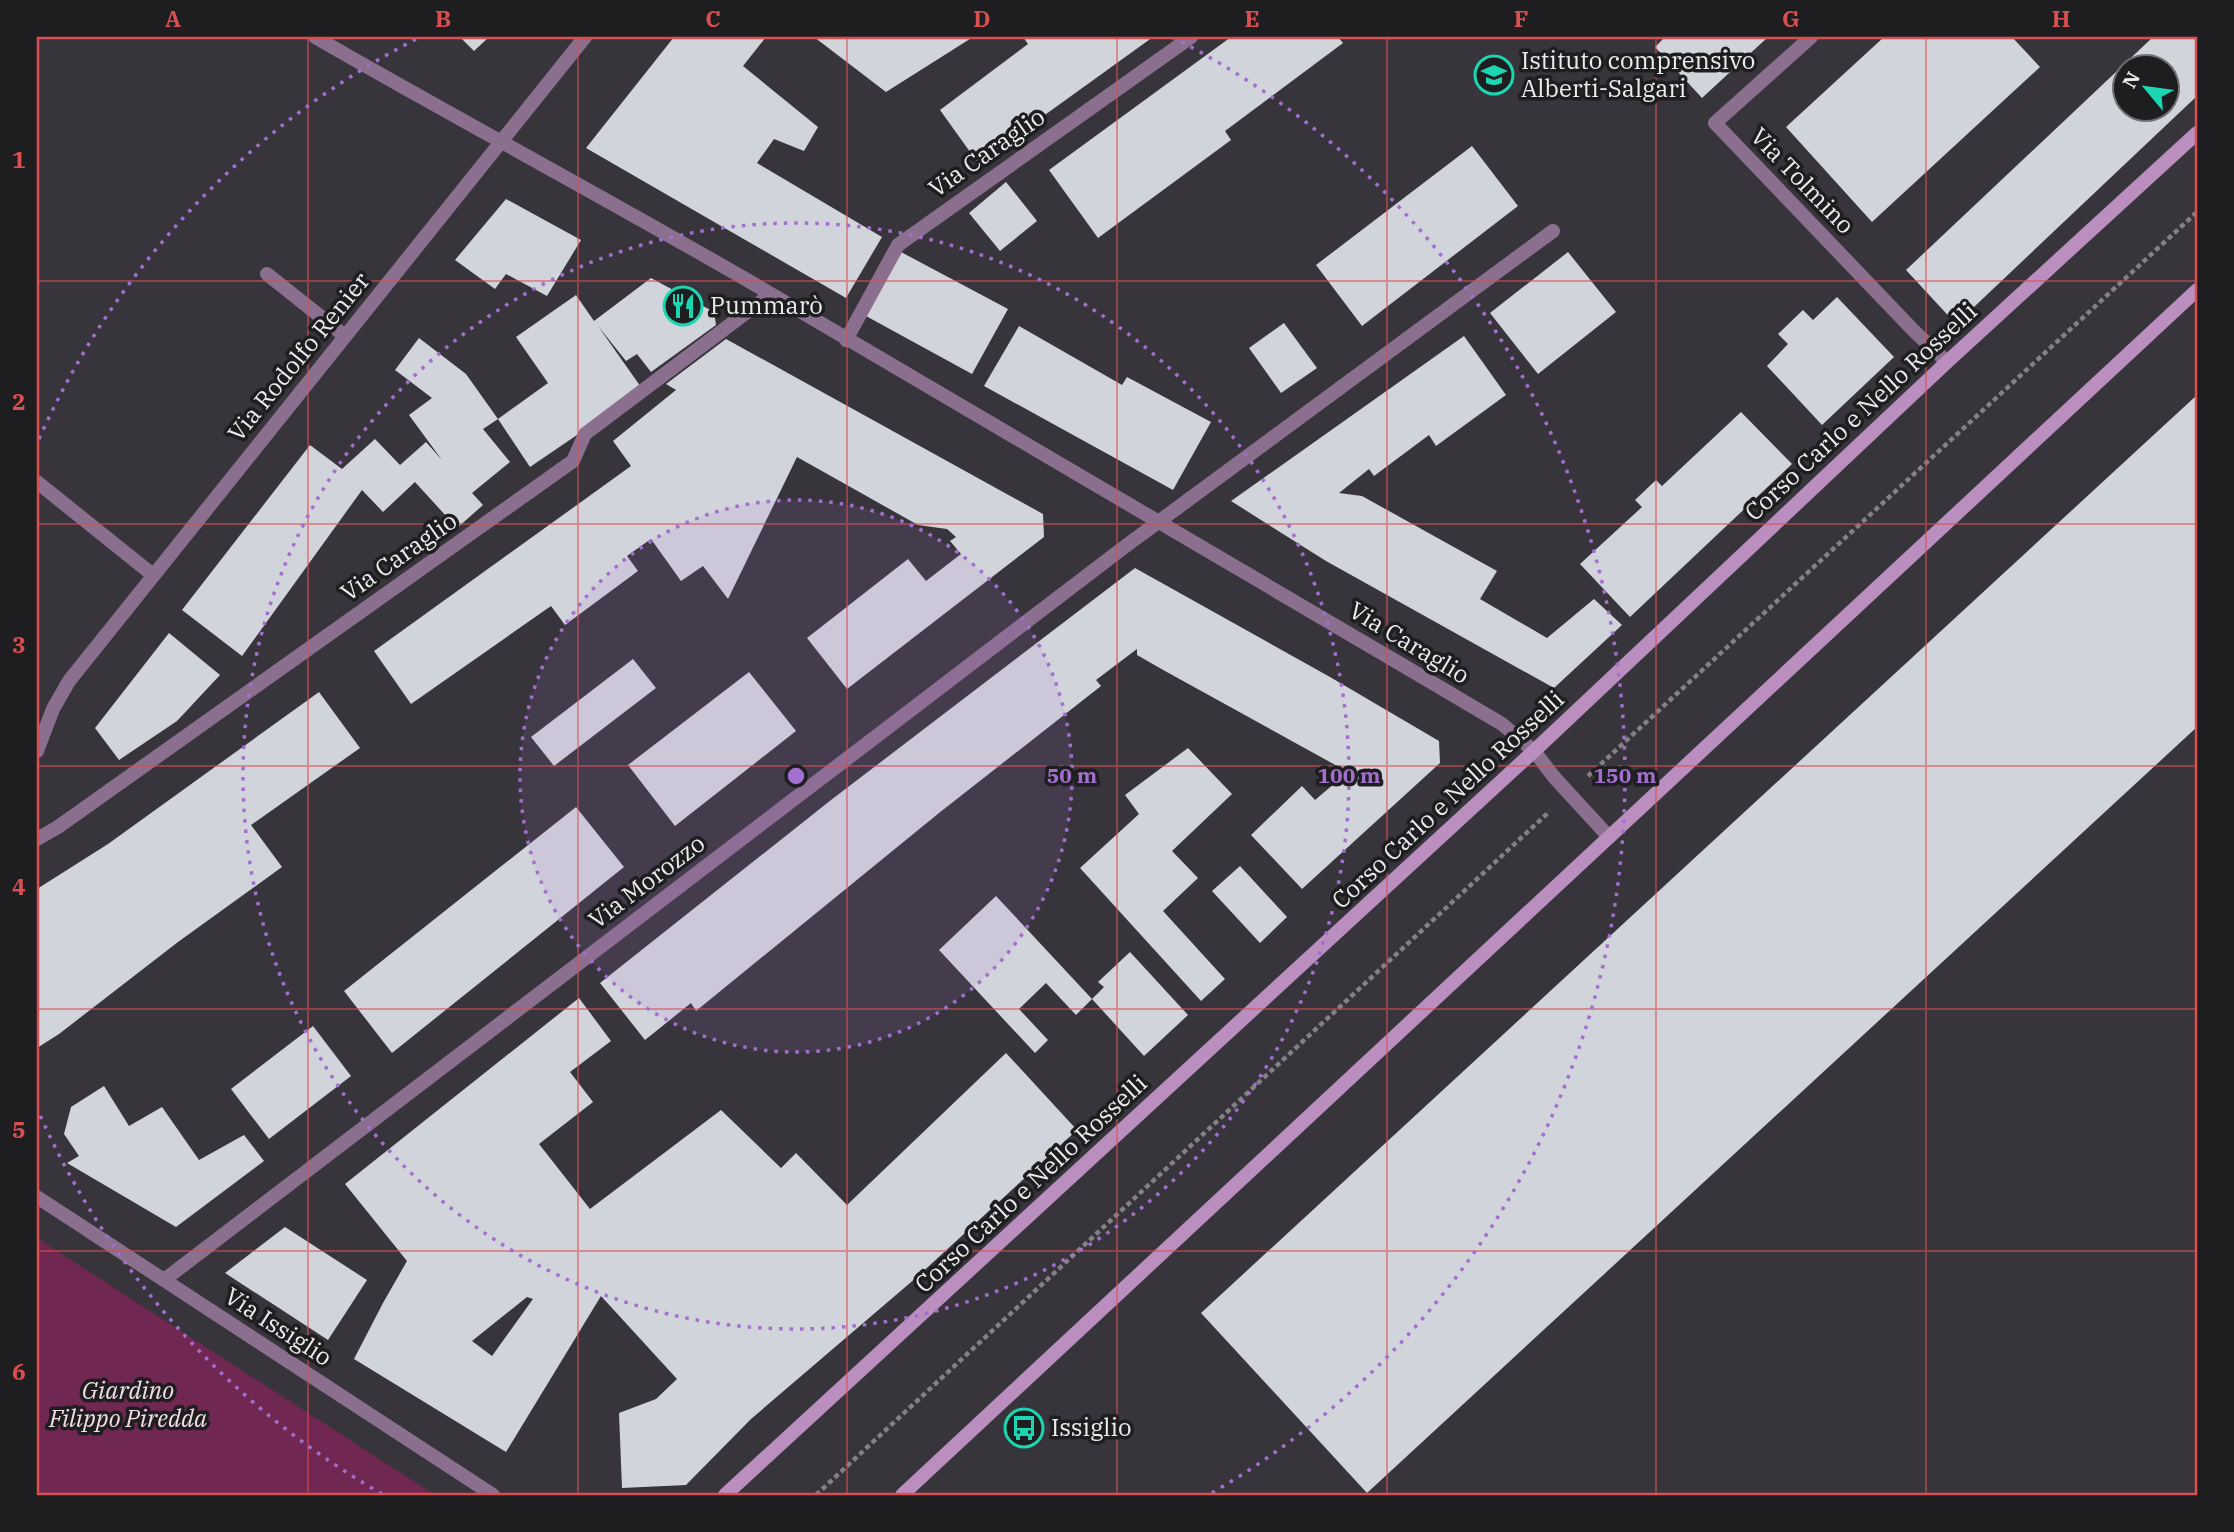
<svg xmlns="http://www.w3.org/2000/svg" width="2234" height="1532" font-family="'IBM Plex Serif',serif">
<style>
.green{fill:#702751}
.building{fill:#d2d4db;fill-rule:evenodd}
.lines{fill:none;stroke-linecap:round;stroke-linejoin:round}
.path{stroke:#838186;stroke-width:4.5;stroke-dasharray:5 3.5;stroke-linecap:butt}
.lane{stroke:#8b6f8e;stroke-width:14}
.street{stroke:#8b6f8e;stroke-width:14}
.secondary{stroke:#ba8ebf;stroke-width:14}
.grid{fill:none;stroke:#da4f50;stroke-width:2;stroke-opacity:0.55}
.ring{fill:none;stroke:#a36fcf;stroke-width:3.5;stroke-dasharray:3.5 7}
.labels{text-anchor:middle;stroke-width:7;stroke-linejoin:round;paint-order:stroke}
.poi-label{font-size:24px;fill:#ecebee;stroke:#1e1d20;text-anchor:start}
.street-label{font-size:24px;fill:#ecebee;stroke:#1e1d20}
.park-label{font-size:24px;font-style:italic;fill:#f4dce7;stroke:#1e1d20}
.centre{fill:#a36fcf;stroke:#1e1d20;stroke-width:3.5}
.ring-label{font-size:21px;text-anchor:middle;font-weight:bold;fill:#a36fcf;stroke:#1e1d20;stroke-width:7;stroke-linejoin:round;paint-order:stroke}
.neatline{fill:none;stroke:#da4f50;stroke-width:2.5}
.grid-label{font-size:23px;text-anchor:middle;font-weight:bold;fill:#da4f50}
</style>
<rect width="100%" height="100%" fill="#37353b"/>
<path class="green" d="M37,1238L435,1495H37Z"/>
<path class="building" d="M460,37H489L474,51Z
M674,37H766L743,66L818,127L804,151L774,139L757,163L882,237L846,298L586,148Z
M814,37H973L886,92Z
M1023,37H1153L978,163L940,110L1028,44Z
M1231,37H1338L1343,43L1225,131L1231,140L1098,238L1049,170Z
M1665,37H1768L1702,98L1655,47Z
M1884,37H2012L2040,67L1872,222L1786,127Z
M2153,37H2197V96L1956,324L1906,270ZM2125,66H2168V108H2125Z
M1472,146L1518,206L1362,326L1316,265Z
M1006,182L1037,221L1000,251L969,213Z
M506,199L581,240L547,296L506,274L495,289L455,260Z
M901,252L1008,309L972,374L866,316Z
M1568,252L1616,312L1538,374L1490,313Z
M651,278L714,312L716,325L651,372L637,354L626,361L598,326L643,390L530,467L498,419L548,383L516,337L576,295L594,321Z
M1837,297L1894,357L1822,425L1767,366L1788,344L1778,334L1803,310L1813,320Z
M1284,323L1317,368L1281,393L1249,348Z
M1019,326L1122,385L1127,377L1211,422L1173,490L984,386Z
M1464,336L1506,395L1436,446L1429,435L1374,476L1369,469L1339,493L1362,496L1497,571L1480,599L1547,638L1594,599L1622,625L1554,688L1326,561L1231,501Z
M419,338L466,374L498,419L483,429L510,462L472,493L483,505L457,528L415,482L383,512L362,490L242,656L182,610L310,445L342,469L375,439L400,465L426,442L442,460L409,415L432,398L395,370Z
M726,339L1043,514L1044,537L847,689L807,638L908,559L926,581L961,554L950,541L956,537L947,529L918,525L797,457L728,599L703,566L681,581L651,539L627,556L638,571L565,625L551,606L411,704L374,651L631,466L613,441L676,390L666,384Z
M2197,395V727L1367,1493L1201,1313Z
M1741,412L1792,464L1630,617L1580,564L1642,507L1635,500L1656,480L1662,486Z
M1135,568L1330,677L1439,741L1440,763L1302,889L1251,835L1302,786L1315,800L1348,772L1165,671L1137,655V649L1096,680L1101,686L939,813L696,1011L691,1003L645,1040L600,983L831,800Z
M169,633L220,675L177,721L119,760L95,728Z
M633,659L656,688L554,766L531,737Z
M749,672L796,731L675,826L628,765Z
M319,692L360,748L251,825L282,867L178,942L59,1034L37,1048V889L108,844Z
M1188,748L1232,794L1172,851L1198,878L1163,911L1225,979L1201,1001L1080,868L1139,814L1125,795Z
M576,807L624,867L392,1053L344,991Z
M1240,866L1287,917L1260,943L1212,891Z
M996,896L1092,999L1076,1015L1046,983L1019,1009L1048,1040L1035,1053L939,950Z
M1130,952L1188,1015L1144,1056L1092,999L1104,987L1098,982Z
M579,998L611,1041L570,1072L593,1102L539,1144L590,1209L721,1110L781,1168L796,1153L847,1205L1006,1053L1077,1130L917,1277L751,1419L686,1485L622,1488L619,1413L656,1399L677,1379L601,1296L506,1452L354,1359L383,1303L407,1261L345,1184ZM527,1297L533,1299L492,1356L472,1341Z
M313,1026L351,1076L269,1139L231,1089Z
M104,1086L129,1126L162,1107L199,1160L244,1135L264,1161L176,1227L67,1163L79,1156L64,1134L71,1107Z
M285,1227L367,1280L328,1340L225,1273Z"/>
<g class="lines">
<path class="path" d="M1588,776L2197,212
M816,1495L1550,811"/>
<path class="lane" d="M1811,37L1715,123L1914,331L1947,362
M267,274L345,336"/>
<path class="street" d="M315,37C466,124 621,206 771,294C1015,438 1259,580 1502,724L1534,751L1554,777L1609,837
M846,340L898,245L1191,37
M37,482L153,575
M37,751L53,709L69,681L585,37
M37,839L58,827L573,461L585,434L771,294
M37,1197L493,1495
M164,1280L1123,548L1553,231"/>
<path class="secondary" d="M725,1495L1534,751L1947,362L2197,133
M902,1495L2197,290"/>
</g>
<path class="grid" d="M308,37V1495M578,37V1495M847,37V1495M1117,37V1495M1387,37V1495M1656,37V1495M1926,37V1495M37,281H2197M37,524H2197M37,766H2197M37,1009H2197M37,1251H2197"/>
<circle cx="796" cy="776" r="276" fill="#a36fcf" fill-opacity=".12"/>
<g class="ring">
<circle cx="796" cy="776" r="276"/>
<circle cx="796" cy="776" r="553"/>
<path d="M382 1494A829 829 0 0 1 39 1113M39 439A829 829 0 0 1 420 37M1172 37A829 829 0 0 1 1210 1494"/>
</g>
<defs>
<symbol id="school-ring" viewBox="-11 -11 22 22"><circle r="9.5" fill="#1e1d20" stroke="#1cd5b1" stroke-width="1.5"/><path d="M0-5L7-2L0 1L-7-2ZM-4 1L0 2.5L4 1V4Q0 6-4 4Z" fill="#1cd5b1"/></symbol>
<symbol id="restaurant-ring" viewBox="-11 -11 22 22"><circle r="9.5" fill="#1e1d20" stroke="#1cd5b1" stroke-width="1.5"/><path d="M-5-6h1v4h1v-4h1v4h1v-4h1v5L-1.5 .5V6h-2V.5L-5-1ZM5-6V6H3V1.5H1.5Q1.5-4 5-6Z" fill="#1cd5b1"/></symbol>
<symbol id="bus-ring" viewBox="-11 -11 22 22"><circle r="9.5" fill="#1e1d20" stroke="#1cd5b1" stroke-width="1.5"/><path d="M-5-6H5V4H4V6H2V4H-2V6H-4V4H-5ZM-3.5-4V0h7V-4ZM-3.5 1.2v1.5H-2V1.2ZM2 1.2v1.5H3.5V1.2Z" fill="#1cd5b1"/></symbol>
</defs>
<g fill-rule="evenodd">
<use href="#school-ring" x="1472" y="53" width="44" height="44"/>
<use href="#restaurant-ring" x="661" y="284" width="44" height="44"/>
<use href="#bus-ring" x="1002" y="1406" width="44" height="44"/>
</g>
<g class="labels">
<g class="poi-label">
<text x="1521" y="69">Istituto comprensivo<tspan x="1521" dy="28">Alberti-Salgari</tspan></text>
<text x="710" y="314">Pummarò</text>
<text x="1051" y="1436">Issiglio</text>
</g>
<g class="street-label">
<text transform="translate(987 153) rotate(-35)" y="8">Via Caraglio</text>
<text transform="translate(1802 181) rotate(46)" y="8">Via Tolmino</text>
<text transform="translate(299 357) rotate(-51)" y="8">Via Rodolfo Renier</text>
<text transform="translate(1861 412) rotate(-43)" y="8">Corso Carlo e Nello Rosselli</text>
<text transform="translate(399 557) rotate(-35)" y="8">Via Caraglio</text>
<text transform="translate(1409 643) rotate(31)" y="8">Via Caraglio</text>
<text transform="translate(1448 800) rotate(-43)" y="8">Corso Carlo e Nello Rosselli</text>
<text transform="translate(647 882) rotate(-37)" y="8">Via Morozzo</text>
<text transform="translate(1031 1184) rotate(-43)" y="8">Corso Carlo e Nello Rosselli</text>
<text transform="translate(278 1327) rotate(33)" y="8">Via Issiglio</text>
</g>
<g class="park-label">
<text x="128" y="1399">Giardino<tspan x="128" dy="28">Filippo Piredda</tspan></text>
</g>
</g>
<circle cx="796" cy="776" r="10" class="centre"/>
<g class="ring-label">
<text x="1072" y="783">50 m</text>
<text x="1349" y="783">100 m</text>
<text x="1625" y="783">150 m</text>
</g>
<rect width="2234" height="1532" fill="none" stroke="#1e1d20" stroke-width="77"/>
<g transform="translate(2146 88) rotate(299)"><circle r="33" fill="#1e1d20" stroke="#706f72" stroke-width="2"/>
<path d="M0-5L12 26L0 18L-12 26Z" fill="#1cd5b1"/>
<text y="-10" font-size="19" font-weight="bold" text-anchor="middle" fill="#ecebee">N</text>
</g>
<rect x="38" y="38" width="2158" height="1456" class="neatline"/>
<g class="grid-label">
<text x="173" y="27">A</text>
<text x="443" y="27">B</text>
<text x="713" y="27">C</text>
<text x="982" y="27">D</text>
<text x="1252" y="27">E</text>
<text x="1521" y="27">F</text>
<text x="1791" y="27">G</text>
<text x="2061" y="27">H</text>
<text x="19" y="168">1</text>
<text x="19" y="410">2</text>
<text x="19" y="653">3</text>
<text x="19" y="895">4</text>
<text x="19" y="1138">5</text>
<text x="19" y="1380">6</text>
</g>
</svg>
